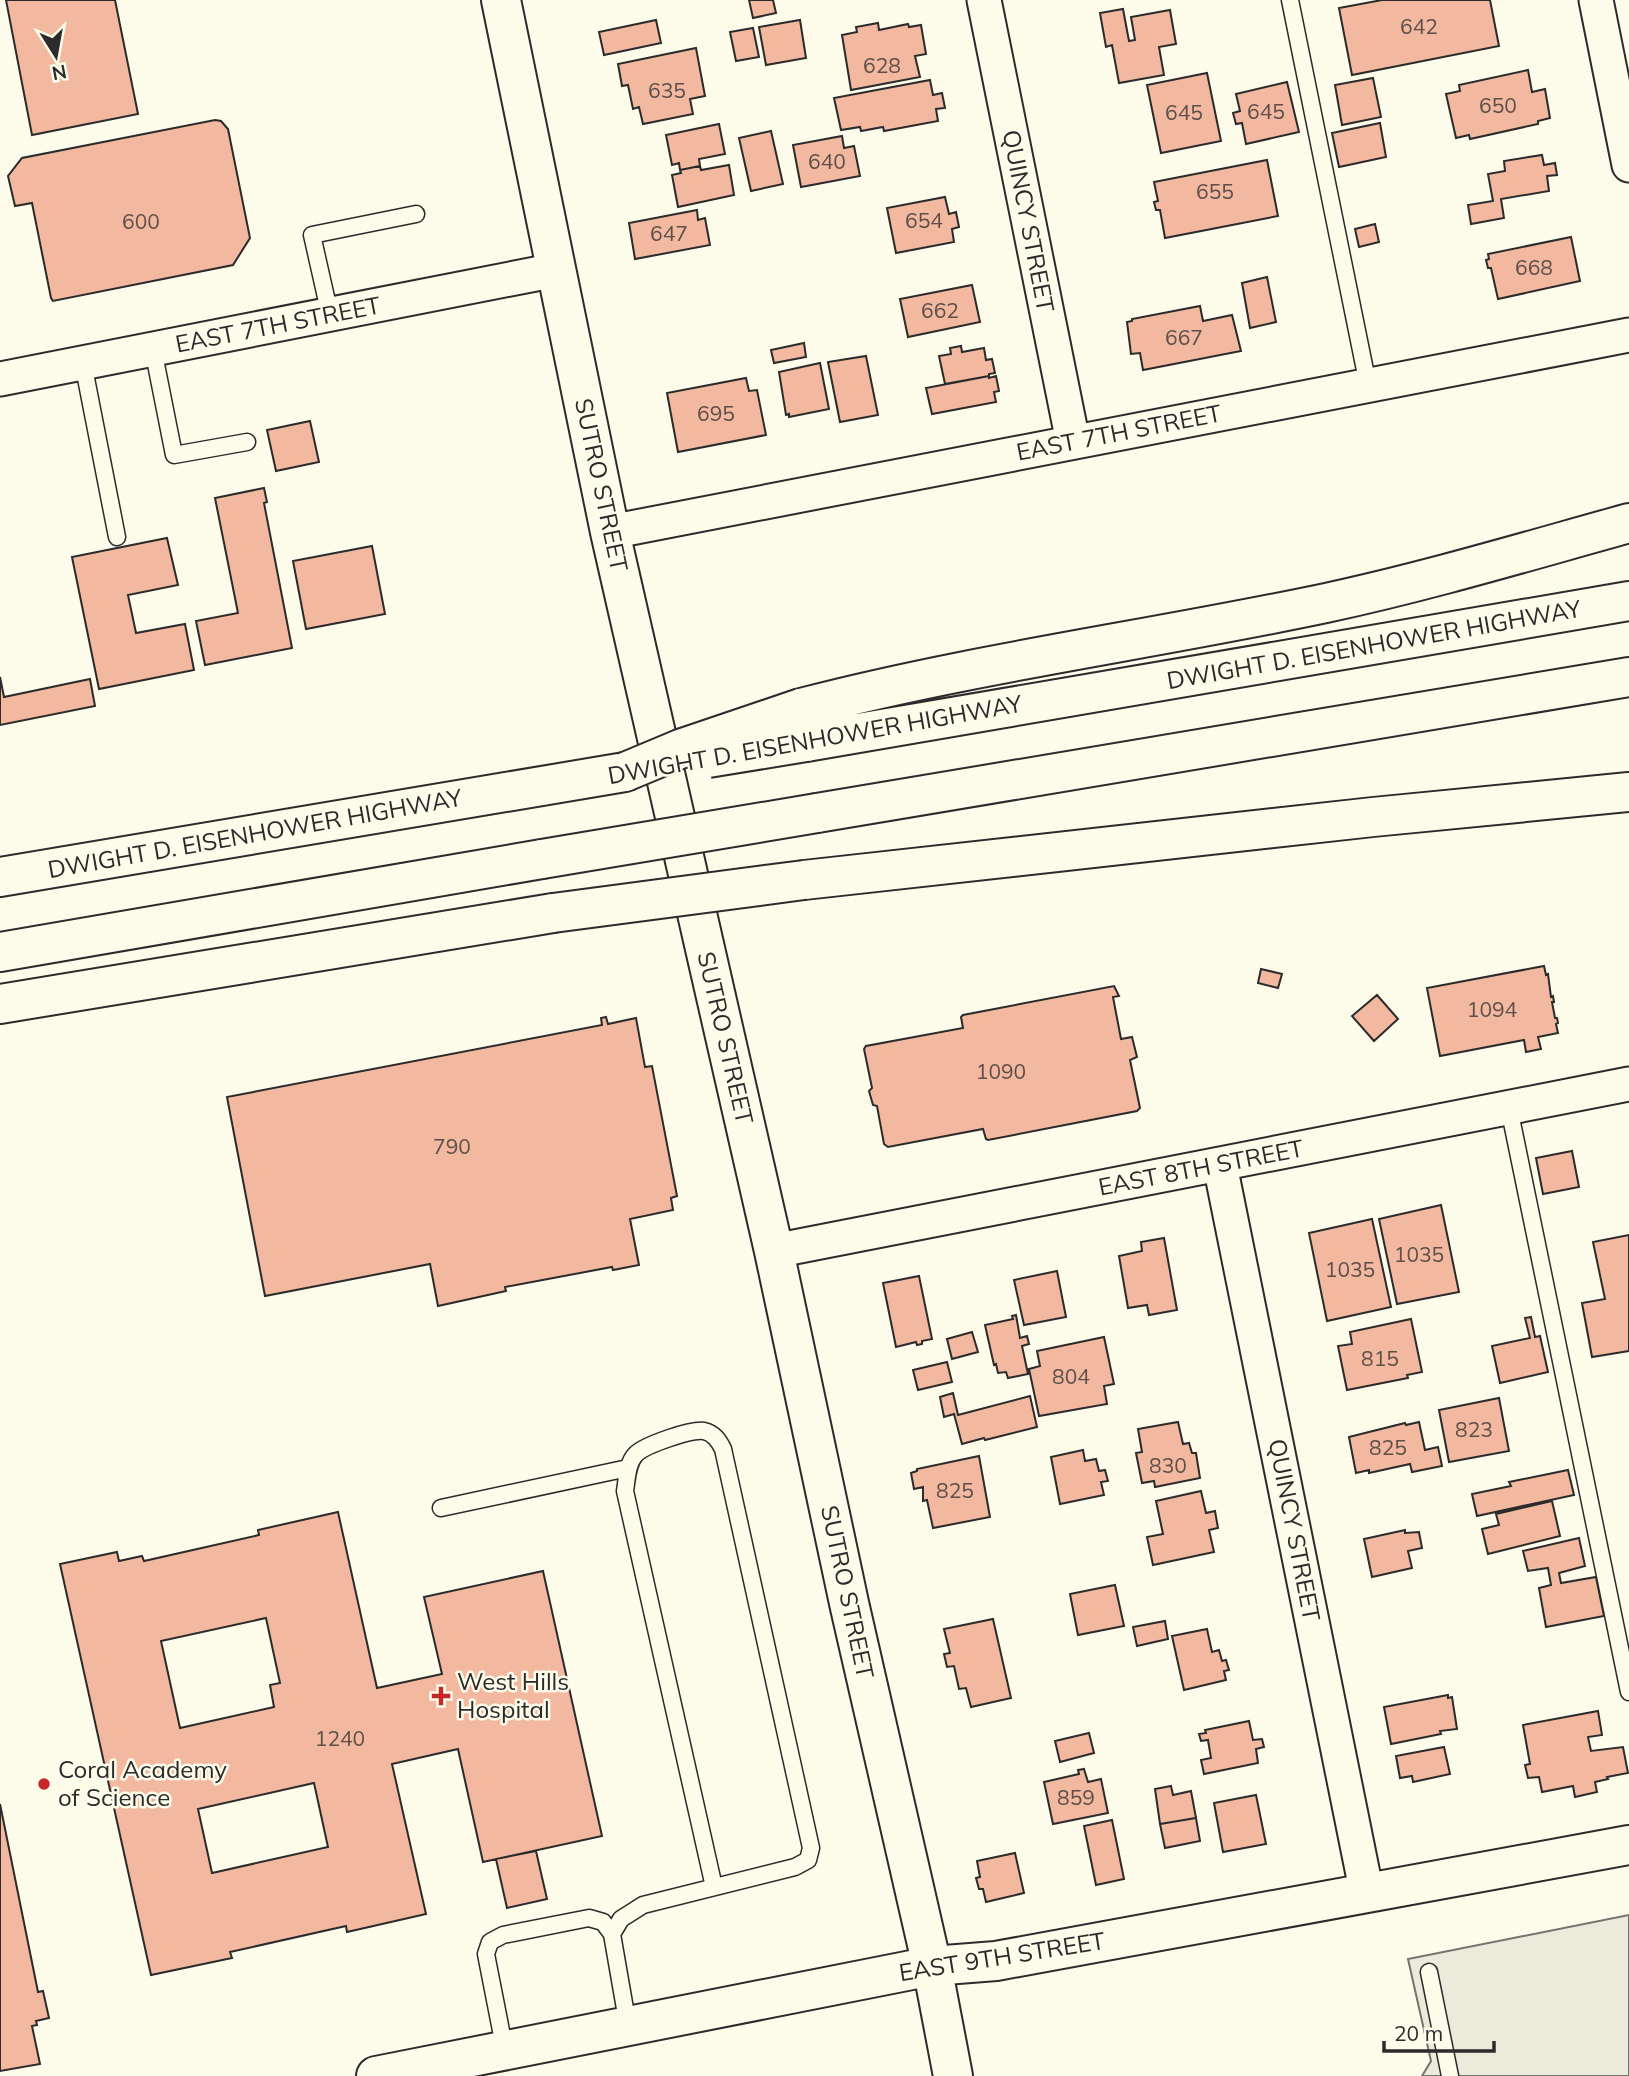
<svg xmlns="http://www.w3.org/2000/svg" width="1629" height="2076" font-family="Mulish,sans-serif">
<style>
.parking{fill:#eceadb;stroke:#74746e;stroke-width:2}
.building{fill:#f2b8a0;stroke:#2b2b2b;stroke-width:2;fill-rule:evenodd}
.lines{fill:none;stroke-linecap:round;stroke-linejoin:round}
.lane-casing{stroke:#2b2b2b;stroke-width:19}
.street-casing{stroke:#2b2b2b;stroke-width:37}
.secondary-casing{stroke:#2b2b2b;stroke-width:42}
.highway-casing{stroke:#2b2b2b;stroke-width:42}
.lane{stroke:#fdfbea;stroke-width:16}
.street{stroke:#fdfbea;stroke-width:33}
.secondary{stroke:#fdfbea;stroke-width:38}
.highway{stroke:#fdfbea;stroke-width:38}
.highway-bridge-casing{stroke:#2b2b2b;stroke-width:42;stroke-linecap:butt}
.highway-bridge{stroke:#fdfbea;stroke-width:38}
.poi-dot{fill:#c62828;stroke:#fdfbea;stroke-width:2.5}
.labels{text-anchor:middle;stroke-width:5;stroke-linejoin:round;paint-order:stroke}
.number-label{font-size:21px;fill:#5d4e48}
.street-label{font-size:24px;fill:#2b2b2b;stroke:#fdfbea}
.poi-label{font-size:24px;fill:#2b2b2b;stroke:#fdfbea;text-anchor:start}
</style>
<rect width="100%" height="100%" fill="#fdfbea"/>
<path class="parking" d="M1629,1915V2076H1422L1431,2061L1408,1959Z"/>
<path class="building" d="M6,0H115L138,114L32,135Z
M749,0H773L776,13L753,18Z
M1382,0H1490L1499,46L1352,75L1339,8Z
M1123,9L1129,41L1135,40L1131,17L1170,10L1176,44L1159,47L1164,75L1119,83L1112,45L1106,47L1100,13Z
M656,20L661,43L604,55L599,32Z
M800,20L806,58L766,65L759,27Z
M878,23L879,30L908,24L909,27L921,25L926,54L915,56L920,77L851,90L842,35L857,32L856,27Z
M753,28L759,57L736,61L730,32Z
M696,48L705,96L690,99L693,114L643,124L639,107L633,109L628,85L622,86L618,64Z
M1528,70L1532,92L1545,89L1550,118L1538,121V124L1470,139L1469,135L1456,138L1446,94L1460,91L1459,85Z
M1207,73L1221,141L1161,153L1147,85Z
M1373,78L1381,117L1342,125L1335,85Z
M930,80L933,95L942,93L945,108L936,109L938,121L884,131L883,127L861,131L860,127L841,130L834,98Z
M1287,82L1299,132L1246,144L1242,123L1236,124L1233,113L1240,111L1236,94Z
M215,120L221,121L228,129L250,238L233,265L53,301L51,298L32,203L15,206L8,176L22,158Z
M1380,123L1386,157L1339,167L1332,133Z
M719,124L725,154L699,159L700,166L680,170L679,163L672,165L666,135Z
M771,131L783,184L751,191L739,138Z
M842,136L844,148L854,146L860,176L801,187L793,145Z
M1542,155L1544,165L1555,163L1557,175L1547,176L1549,191L1501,199L1504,218L1471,224L1468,205L1493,201L1488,174L1505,171L1504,161Z
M1267,160L1278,216L1165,238L1160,210H1156L1154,202L1158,201L1154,182Z
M729,165L734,195L678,207L672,175L681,173L680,170L700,166L701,170Z
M945,197L949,214L956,212L959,227L952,229L954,242L896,253L887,208Z
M697,210L698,220L705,218L710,245L635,259L629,223Z
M1375,224L1379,242L1359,247L1355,229Z
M1571,237L1580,281L1498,299L1491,268H1488L1486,260L1489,259L1488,254Z
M1267,277L1276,322L1250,328L1242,283Z
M972,285L980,322L908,337L900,299Z
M1200,306L1203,321L1232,315L1241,351L1143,370L1140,353L1131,354L1127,322L1132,321V319Z
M804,343L806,357L774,363L771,350Z
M961,346L962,352L984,348L986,360L992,359L995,373L989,374V376L945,384L939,356L951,354L950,348Z
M866,356L878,415L840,422L828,362Z
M820,363L829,409L789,417V414L786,415L779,372Z
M989,376V378L996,376L999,391L994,392L996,402L932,414L926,388Z
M746,378L749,391L757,390L766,435L678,452L667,393Z
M310,421L319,462L276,471L267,430Z
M264,488L267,502L264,503L292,648L205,665L196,621L238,613L215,498Z
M167,538L178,585L128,595L136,633L185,624L194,670L99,689L72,557Z
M372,546L385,614L306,629L293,561Z
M0,677L4,697L90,679L95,706L0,725Z
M1544,966L1546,975L1548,974L1551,997L1553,996L1554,1002H1552L1555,1018H1557L1558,1023L1556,1024L1558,1033L1538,1037L1541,1049L1526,1052L1524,1040L1440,1056L1427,988Z
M1261,969L1282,974L1278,988L1258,983Z
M1114,986L1119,996L1113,997L1121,1039L1132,1037L1137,1057L1130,1060L1140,1108L1137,1111L988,1140L986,1139L983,1129L888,1147L884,1144L877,1106L873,1105L869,1091L872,1088L864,1049L866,1046L963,1028L961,1017L963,1015Z
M1377,995L1398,1019L1374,1041L1352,1016Z
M606,1017L608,1024L636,1018L645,1067L652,1066L677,1196L671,1198L673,1210L630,1219L639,1265L613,1270L612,1267L505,1287L506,1291L438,1306L430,1264L265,1296L227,1097L602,1025L601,1018Z
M1572,1151L1579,1187L1543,1194L1536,1158Z
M1441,1205L1459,1292L1397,1304L1379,1219Z
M1372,1219L1391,1307L1327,1321L1309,1233Z
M1629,1235V1351L1592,1357L1582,1303L1605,1299L1593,1242Z
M1164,1238L1177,1310L1149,1315L1147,1305L1128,1308L1119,1256L1142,1251L1141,1242Z
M1057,1271L1066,1317L1024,1325L1014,1280Z
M919,1276L932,1339L922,1341V1344L917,1345L916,1342L896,1347L883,1283Z
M1016,1315L1020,1338L1027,1336L1029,1344L1022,1346L1028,1374L1008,1378L1006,1372L998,1373L996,1364L994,1365L985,1325L1013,1319L1012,1316Z
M1531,1317L1535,1337L1540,1336L1548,1372L1500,1383L1492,1346L1530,1338L1525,1318Z
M1411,1319L1422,1372L1407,1375L1408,1378L1347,1390L1338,1346L1352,1344L1350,1332Z
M972,1332L978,1352L952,1359L947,1339Z
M1104,1337L1114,1384L1104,1386L1107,1404L1039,1416L1029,1369L1040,1366L1037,1351Z
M947,1362L952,1382L918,1390L913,1370Z
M953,1393L958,1415L1030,1396L1037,1427L985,1440L984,1438L962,1444L954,1414L944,1417L940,1397Z
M1499,1398L1509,1451L1449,1462L1439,1410Z
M1178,1422L1183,1444L1189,1443L1192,1453H1196L1200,1478L1155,1487L1154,1481L1142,1483L1136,1453L1142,1452L1138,1429Z
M1419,1422L1425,1450L1438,1447L1442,1466L1412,1472L1410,1464L1369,1473V1470L1356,1473L1349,1437L1405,1423L1406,1425Z
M1083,1450L1085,1461L1096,1459L1099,1471L1105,1470L1108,1481L1101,1482L1104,1495L1060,1504L1051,1457Z
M979,1456L990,1517L933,1528L927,1500L923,1501V1487L914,1489L911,1473L917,1471V1469Z
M1568,1470L1574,1495L1477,1516L1472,1494L1511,1486L1509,1482Z
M1201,1491L1206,1513L1215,1511L1218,1528L1209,1530L1214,1552L1153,1565L1147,1537L1163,1534L1156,1501Z
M1552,1501L1560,1536L1488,1554L1482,1529L1499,1525L1496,1514Z
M338,1512L377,1688L442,1674L424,1597L543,1571L602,1836L483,1862L458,1749L392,1764L426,1914L347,1932L346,1926L230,1952L232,1958L151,1975L60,1564L117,1552L119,1561L142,1556L144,1561L259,1535L258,1530ZM266,1618L280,1683L270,1685L274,1707L180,1728L161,1641ZM314,1783L328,1847L212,1873L198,1809Z
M1405,1530V1533L1419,1532L1422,1548L1408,1551L1412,1568L1372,1577L1364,1539Z
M1579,1538L1585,1566L1559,1573L1561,1583L1596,1577L1604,1616L1546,1627L1539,1588L1551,1585L1548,1568L1528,1571L1523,1551Z
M1115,1585L1124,1626L1078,1635L1070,1594Z
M993,1619L1011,1698L971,1707L966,1688L959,1689L954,1666L947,1667L944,1654L950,1653L944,1629Z
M1165,1621L1168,1639L1137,1646L1133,1627Z
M1207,1629L1212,1652L1219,1650L1222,1661L1226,1660L1229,1670L1224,1671L1226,1680L1184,1690L1172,1636Z
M1448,1695V1698L1452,1697L1457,1729L1440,1731L1441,1734L1391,1744L1384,1707Z
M1598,1711L1602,1735L1588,1737L1591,1751L1623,1747L1628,1773L1607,1777L1608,1779L1595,1782L1597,1792L1575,1797L1573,1786L1542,1792L1539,1777L1528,1778L1525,1765L1530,1764L1523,1725Z
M1249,1721L1253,1740L1262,1739L1264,1747L1256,1749L1258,1763L1204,1774L1201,1760L1211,1758L1208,1740L1201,1741L1199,1734L1206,1733L1205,1730Z
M1089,1733L1094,1753L1060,1762L1055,1741Z
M1444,1747L1450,1774L1413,1782L1412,1776L1400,1778L1396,1756Z
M1084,1769L1088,1782L1101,1779L1108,1813L1053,1824L1044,1782L1079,1774L1078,1770Z
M1171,1786L1173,1795L1191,1791L1196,1818L1160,1824L1155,1789Z
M1256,1795L1266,1844L1223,1852L1214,1803Z
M0,1804L38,1992L43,1991L49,2018L36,2021L37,2025L32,2026L40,2064L0,2071Z
M1196,1818L1200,1841L1165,1848L1160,1824Z
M1112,1820L1124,1879L1096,1885L1084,1826Z
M536,1851L547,1899L507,1908L496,1859Z
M1015,1853L1024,1893L986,1902L983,1889H979L976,1878L980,1877L977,1861Z"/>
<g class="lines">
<defs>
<path id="lane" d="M1290,0L1368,385
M330,315L312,235L416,214
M153,349L174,455L247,442
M83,363L117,537
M1509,1108L1629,1692
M441,1508L628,1468
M612,1934L621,1919L643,1905L795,1867L808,1860L811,1848L723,1449C719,1441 714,1433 704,1431C691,1429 645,1445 636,1454C627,1463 627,1479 625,1491L714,1887
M1429,1972L1450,2076
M505,2051L486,1954L490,1942L503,1935L589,1918L603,1922L612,1934L628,2026"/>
<path id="street" d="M984,0L1073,442
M1596,0L1629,165
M0,379L556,270
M610,532L1629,335
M1220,1165L1367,1894
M774,1251L1629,1084"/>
<path id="secondary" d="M501,0L610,532L774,1251L849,1603L932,1966L953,2076
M376,2076L932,1966L996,1961L1629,1845"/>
<path id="highway" d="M801,708C974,663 1151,640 1326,603C1428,581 1528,551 1629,523
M806,742L1629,601
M817,813L1629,677
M0,877L625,772
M804,880L1373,817L1629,792
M0,952L542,859
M0,1004L553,913"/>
</defs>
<use href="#lane" class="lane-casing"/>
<use href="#street" class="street-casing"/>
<use href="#secondary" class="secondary-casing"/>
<use href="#highway" class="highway-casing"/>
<use href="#lane" class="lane"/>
<use href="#street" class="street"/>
<use href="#secondary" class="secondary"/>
<use href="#highway" class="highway"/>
<defs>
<path id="highway-bridge" d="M708,758L806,742
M625,772L680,749L801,708
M542,859L817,813
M553,913L804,880"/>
</defs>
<use href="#highway-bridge" class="highway-bridge-casing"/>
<use href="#highway-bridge" class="highway-bridge"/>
</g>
<g class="poi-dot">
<path d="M437.5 1685.5h7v7h7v7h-7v7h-7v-7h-7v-7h7z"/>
<circle cx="44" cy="1784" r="7"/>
</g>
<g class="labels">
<g class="number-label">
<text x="1419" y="34">642</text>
<text x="882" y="73">628</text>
<text x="667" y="98">635</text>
<text x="1498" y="113">650</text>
<text x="1266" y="119">645</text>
<text x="1184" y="120">645</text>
<text x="827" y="169">640</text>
<text x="1215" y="199">655</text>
<text x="924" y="228">654</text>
<text x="141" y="229">600</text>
<text x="669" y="241">647</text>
<text x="1534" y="275">668</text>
<text x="940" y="318">662</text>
<text x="1184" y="345">667</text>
<text x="716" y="421">695</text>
<text x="1492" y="1017">1094</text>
<text x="1001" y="1079">1090</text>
<text x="452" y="1154">790</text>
<text x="1419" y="1262">1035</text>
<text x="1350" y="1277">1035</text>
<text x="1380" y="1366">815</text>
<text x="1071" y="1384">804</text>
<text x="1474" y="1437">823</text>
<text x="1388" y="1455">825</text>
<text x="1168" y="1473">830</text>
<text x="955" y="1498">825</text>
<text x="340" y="1746">1240</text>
<text x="1076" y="1805">859</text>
</g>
<g class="street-label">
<text transform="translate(1028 221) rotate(79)" y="8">QUINCY STREET</text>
<text transform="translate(278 325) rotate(-11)" y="8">EAST 7TH STREET</text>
<text transform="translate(1119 433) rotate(-11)" y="8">EAST 7TH STREET</text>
<text transform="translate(601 485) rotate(78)" y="8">SUTRO STREET</text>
<text transform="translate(1374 645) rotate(-10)" y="8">DWIGHT D. EISENHOWER HIGHWAY</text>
<text transform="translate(815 740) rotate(-10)" y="8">DWIGHT D. EISENHOWER HIGHWAY</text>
<text transform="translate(255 834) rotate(-10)" y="8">DWIGHT D. EISENHOWER HIGHWAY</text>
<text transform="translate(725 1038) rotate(77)" y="8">SUTRO STREET</text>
<text transform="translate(1201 1168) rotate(-11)" y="8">EAST 8TH STREET</text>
<text transform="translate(1294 1530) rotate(79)" y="8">QUINCY STREET</text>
<text transform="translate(847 1592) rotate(78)" y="8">SUTRO STREET</text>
<text transform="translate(1002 1957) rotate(-9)" y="8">EAST 9TH STREET</text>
</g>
<g class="poi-label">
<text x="457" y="1690">West Hills<tspan x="457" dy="28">Hospital</tspan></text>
<text x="58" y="1778">Coral Academy<tspan x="58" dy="28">of Science</tspan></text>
</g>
</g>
<g transform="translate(56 56) rotate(169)" stroke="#fdfbea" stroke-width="5" paint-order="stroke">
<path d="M0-5L12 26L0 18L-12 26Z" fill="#2b2b2b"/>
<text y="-10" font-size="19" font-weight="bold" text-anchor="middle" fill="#2b2b2b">N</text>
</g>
<path d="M1384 2041v10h110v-10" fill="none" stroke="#2b2b2b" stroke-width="3.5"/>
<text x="1394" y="2041" font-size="21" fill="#2b2b2b" stroke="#fdfbea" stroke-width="5" paint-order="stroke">20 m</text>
</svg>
